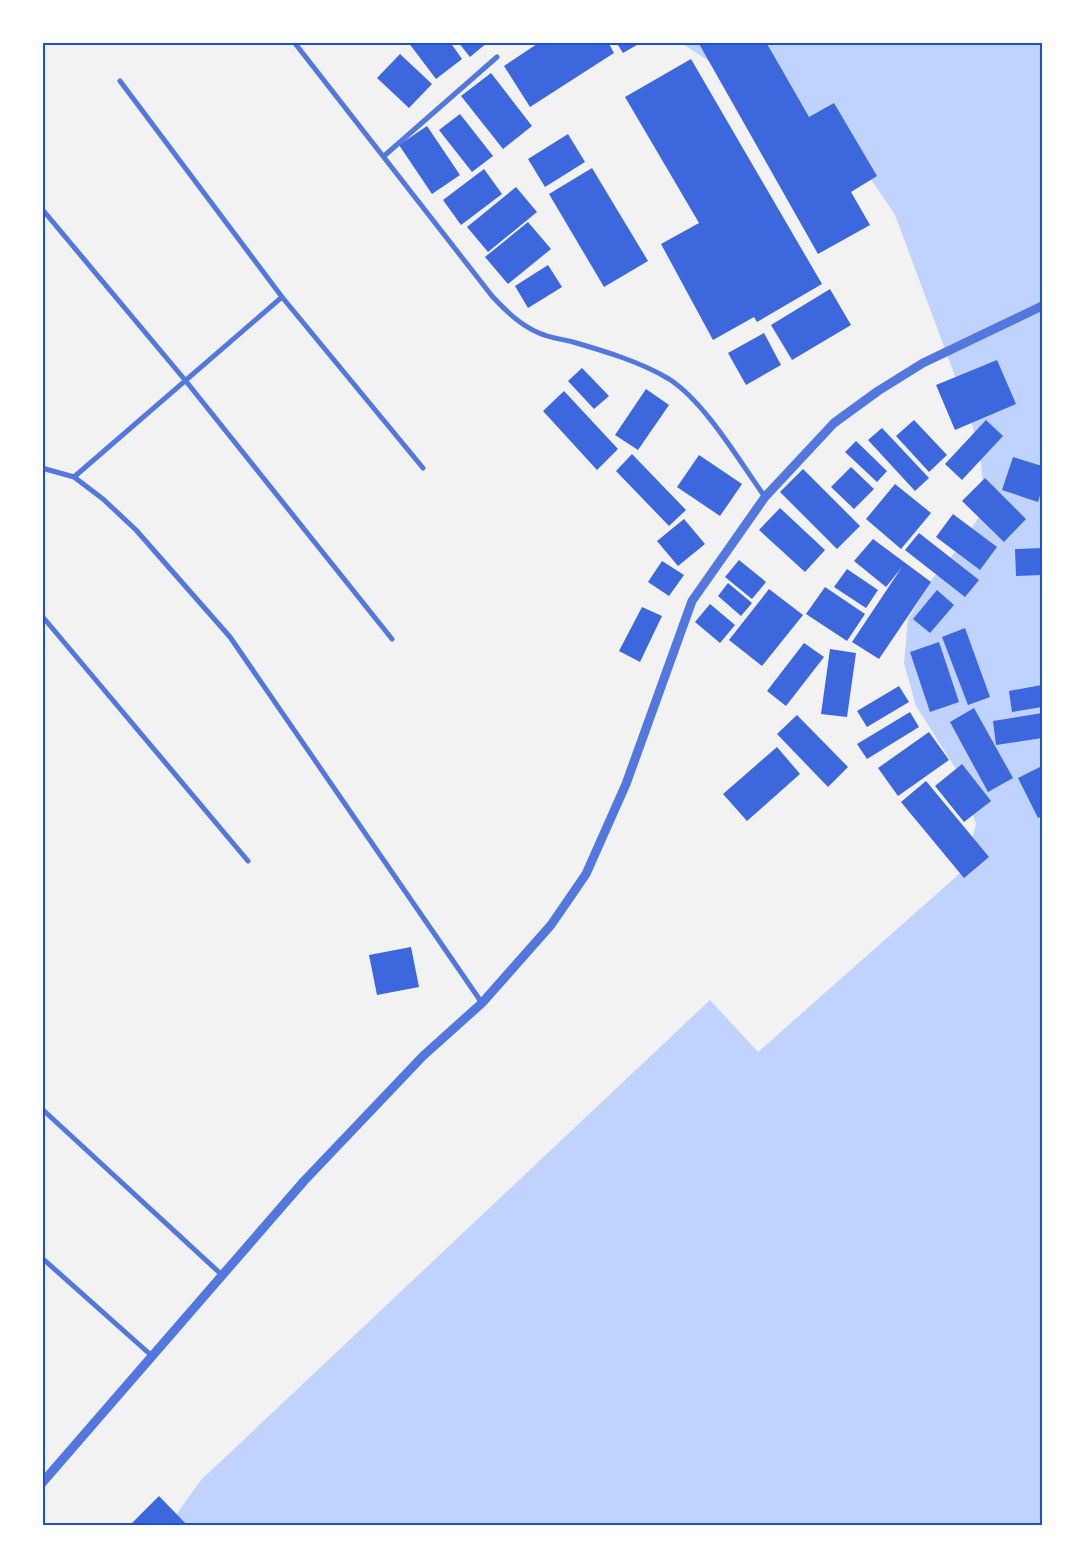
<svg xmlns="http://www.w3.org/2000/svg" width="1085" height="1568" font-family="'Nunito Sans',sans-serif">
<style>
.water{fill:#bfd3fe}
.building{fill:#3d67dc}
.lines{fill:none;stroke-linecap:round;stroke-linejoin:round}
.minor{stroke:#5277de;stroke-width:5}
.tertiary{stroke:#5277de;stroke-width:9}
.neatline{fill:none;stroke:#1d4ed8;stroke-width:2}
</style>
<rect width="100%" height="100%" fill="#f2f2f2"/>
<path class="water" d="M681,43H1042V1525L168,1526L201,1480L710,1000L758,1052L966,868L976,824L963,780L916,706L904,663L908,619L932,579L961,545L985,507L981,463L971,419L895,215L868,175L837,144Z"/>
<path class="building" d="M408,42H450L462,59L436,79Z
M458,42H488L470,57Z
M540,42H608L614,53L530,107L504,66Z
M616,42H642L623,53Z
M698,42H766L809,117L834,103L877,176L851,192L870,225L818,254Z
M400,54L432,84L409,108L377,78Z
M691,59L822,284L757,322L754,317L713,340L661,244L699,223L625,97Z
M491,73L532,126L503,149L461,96Z
M460,114L493,156L472,172L439,130Z
M427,126L460,175L432,194L399,145Z
M568,134L585,162L545,187L528,159Z
M592,168L648,261L604,287L549,194Z
M484,169L502,194L461,225L443,200Z
M516,187L537,212L488,252L467,227Z
M528,222L551,249L508,284L485,257Z
M548,265L562,287L528,308L515,286Z
M830,289L851,325L792,360L771,325Z
M764,333L781,365L746,385L728,353Z
M997,360L1016,404L955,430L936,385Z
M582,368L609,396L594,409L568,381Z
M646,389L669,405L638,450L615,435Z
M564,391L618,449L597,470L543,411Z
M914,420L947,455L929,472L896,436Z
M986,420L1003,436L962,480L945,464Z
M882,428L929,478L915,491L868,440Z
M856,441L887,471L877,482L845,452Z
M632,454L686,510L669,526L616,471Z
M699,455L742,484L720,516L677,487Z
M1013,457L1042,466V489L1038,502L1002,490Z
M851,467L874,489L854,509L831,487Z
M803,469L860,526L837,549L780,492Z
M985,478L1026,519L1004,542L962,501Z
M895,484L931,513L901,549L866,519Z
M780,508L825,550L805,572L759,530Z
M953,514L997,547L980,570L936,537Z
M684,519L705,544L678,566L657,541Z
M919,533L979,580L965,597L905,550Z
M873,539L931,582L879,659L852,642L902,567L886,587L854,561Z
M1042,548V575L1016,576L1015,549Z
M739,560L766,582L752,599L725,577Z
M662,561L684,575L669,596L648,582Z
M847,569L878,590L866,608L834,587Z
M728,583L752,603L741,616L718,596Z
M825,587L865,614L847,641L806,614Z
M769,589L803,615L762,666L729,640Z
M937,590L954,605L930,633L913,619Z
M710,604L735,625L720,643L695,622Z
M642,607L662,616L640,662L619,651Z
M965,628L990,697L968,705L942,637Z
M939,642L959,702L930,712L910,652Z
M804,643L824,657L786,706L767,691Z
M830,649L856,653L847,717L821,714Z
M1042,685V707L1012,712L1009,691Z
M899,686L909,702L867,727L857,711Z
M974,708L1013,778L988,792L950,722Z
M910,712L919,727L867,759L857,744Z
M1042,713V738L996,745L993,721Z
M797,715L848,767L828,787L777,734Z
M929,732L949,760L898,796L878,768Z
M777,747L800,774L747,821L723,794Z
M962,764L991,801L964,822L935,786Z
M1042,766V816L1038,818L1018,778Z
M926,781L989,857L964,878L901,802Z
M411,947L419,987L377,995L369,955Z
M159,1496L188,1526H129Z"/>
<g class="lines">
<path class="minor" d="M294,42L492,296C506,311 520,325 539,333C550,338 562,339 573,342C604,351 641,362 669,379C705,402 740,462 765,497
M120,81L282,297L423,468
M384,156L497,57
M42,209L185,380L392,639
M42,468L74,477L103,499L136,530L230,637L482,1003
M74,477L282,297
M42,616L248,861
M42,1109L222,1275
M42,1258L152,1356"/>
<path class="tertiary" d="M42,1483L304,1181L423,1056L482,1003L551,925L586,874L626,784L692,601L765,497L834,423L878,391L923,363L1042,306"/>
</g>
<rect width="1085" height="1568" fill="none" stroke="#ffffff" stroke-width="88"/>
<rect x="44" y="44" width="997" height="1480" class="neatline"/>
</svg>
